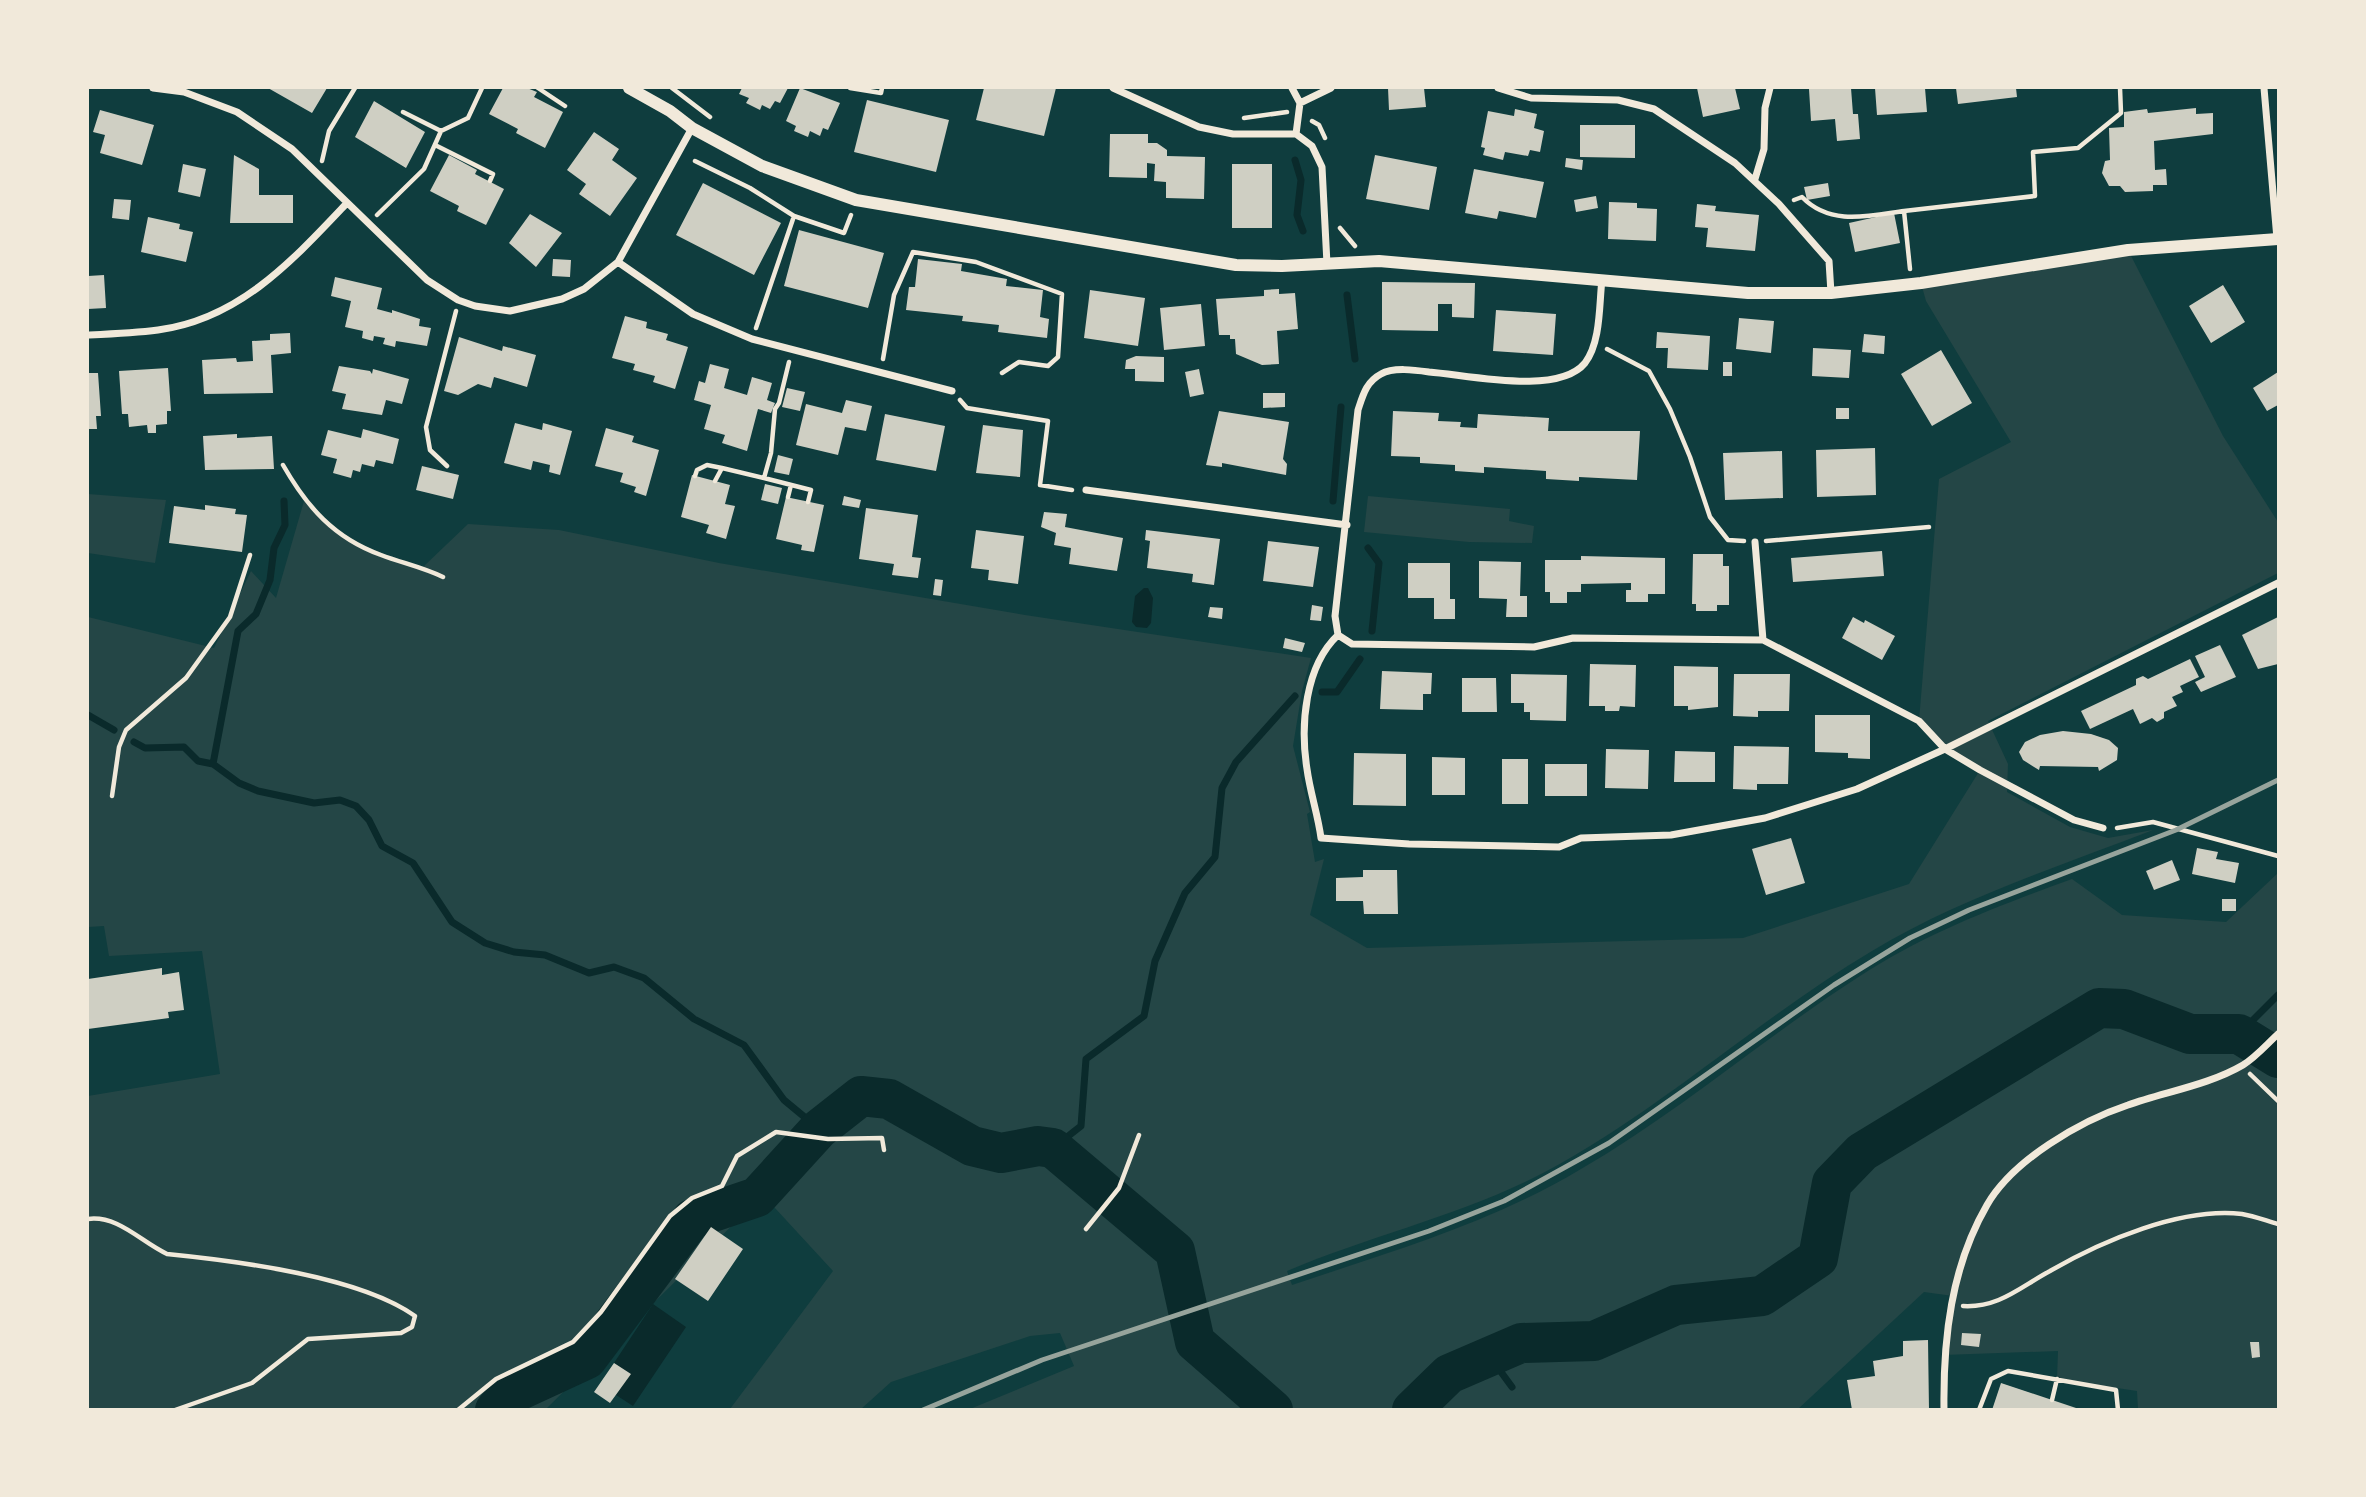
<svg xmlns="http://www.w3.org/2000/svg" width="2366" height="1497" font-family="Lato,sans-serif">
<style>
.green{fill:#244646}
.water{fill:#0a2a2b}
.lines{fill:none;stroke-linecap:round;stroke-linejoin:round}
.stream{stroke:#0a2a2b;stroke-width:7}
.river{stroke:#0a2a2b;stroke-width:40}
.building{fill:#cfcfc3}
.path{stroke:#f1e9da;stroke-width:4.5}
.minor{stroke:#f1e9da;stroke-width:7}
.tertiary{stroke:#f1e9da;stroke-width:12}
.rail{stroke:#97a49c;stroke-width:5}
</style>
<rect width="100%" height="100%" fill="#0f3d3e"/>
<path class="green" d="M2128,250L2223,436L2278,522V573L1988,721L2008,764L2007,792L2070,827L2108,838L2153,830C2058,867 1959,898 1872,951C1758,1019 1660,1111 1543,1173C1460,1216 1371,1235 1287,1271L1292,1285C1390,1252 1491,1223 1581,1169C1679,1112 1765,1037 1860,976C1926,933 1998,906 2072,879L2122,915L2226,922L2278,873V1409H2138L2137,1391L2057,1379L2058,1351L1943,1355L1953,1296L1924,1292L1798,1409H970L1074,1366L1060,1333L1030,1336L891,1382L861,1409H730L833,1271L763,1195L546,1409H88V1096L220,1074L202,951L109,956L104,926L88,927V617L214,648L251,571L276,598L304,501C343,543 370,549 423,567L468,524L559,530L719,563L1025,615L1311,658L1302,691L1293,746L1310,812L1307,814L1315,862L1324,859L1310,915L1367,948L1743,938L1909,884L1980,770L1945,749L1919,721L1939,479L2011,442L1926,301L1921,283Z
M88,494L166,500L155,563L88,553Z
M1368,496L1510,509L1509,521L1534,526L1532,543L1469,542L1364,532Z"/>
<path class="water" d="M1144,588H1148L1153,598L1151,623L1147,628L1136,627L1132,622L1135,596Z
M653,1304L686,1327L633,1406L616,1395L630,1374L614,1363Z"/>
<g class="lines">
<path class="stream" d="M1295,160L1301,180L1297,215L1303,231
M1347,295L1355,359
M1333,501L1341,407
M1368,548L1379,563L1372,631
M1322,692H1337L1360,659
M88,715L114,730
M134,742L145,748L184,747L198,761L213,764L239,783L258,791L314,803L340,800L356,806L369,820L382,846L413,863L452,922L485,943L514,952L545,955L589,973L614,967L644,978L694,1019L744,1045L784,1100L819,1129
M213,764L238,631L256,614L270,580L274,548L285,525L284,501
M2239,1034L2278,995
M1053,1148L1081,1126L1086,1059L1144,1016L1155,961L1185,893L1215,857L1222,788L1236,762L1295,696
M1490,1357L1512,1387"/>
<path class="river" d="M495,1410L507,1396L587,1359L692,1219L757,1197L819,1129L861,1096L889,1099L972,1146L1001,1153L1038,1146L1053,1148L1175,1251L1195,1342L1273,1410
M1412,1410L1449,1374L1521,1343L1594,1341L1676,1305L1762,1296L1818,1258L1832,1183L1862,1152L2099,1008L2124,1009L2190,1034H2239L2278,1058"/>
</g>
<path class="building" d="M268,88H327L312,113Z
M503,88H527L537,92L534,97L563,112L545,148L516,133L518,129L489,114Z
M742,88H788L780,103L775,101L770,109L762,105L760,110L746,103L749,98L739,94Z
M800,88L840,103L828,130L823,128L820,136L810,131L808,137L794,131L796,126L786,121Z
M984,88H1056L1044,136L976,120Z
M1388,88H1424L1426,107L1389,110Z
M1697,88H1735L1740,109L1703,117Z
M1851,88L1853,114H1858L1860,139L1837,141L1835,119L1811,121L1809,89Z
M1875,88H1925L1927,112L1877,115Z
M1956,88H2016L2017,97L1958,104Z
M867,100L949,120L936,172L854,152Z
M374,101L425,132L406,168L355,137Z
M2196,108V114L2213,113V134L2154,141L2155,170L2166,169L2167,185H2153V191L2125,192L2120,186H2109L2102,173L2105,161L2110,160L2109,128L2124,127V112L2147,109L2148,113Z
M1515,109L1537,114L1534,128L1544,131L1540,152L1530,150L1528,156L1505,152L1503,160L1483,155L1485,148L1481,147L1488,111L1514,116Z
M100,110L154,125L142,165L100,153L105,135L93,132Z
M1580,125H1635V158L1580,157Z
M594,132L619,149L612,160L637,178L610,216L579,194L586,184L567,170Z
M1110,134H1148V143H1157L1167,150V156L1205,157L1204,199L1166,198V182L1154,181L1155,164L1147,163V178L1109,177Z
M234,155L259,169V195H293V223H230Z
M449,155L477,170L475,174L504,189L486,225L457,211L459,206L430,191Z
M1375,155L1437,167L1429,210L1366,199Z
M1566,158L1583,160L1582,170L1565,167Z
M183,164L206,169L200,197L178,192Z
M1232,164H1272V228H1232Z
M1474,169L1544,182L1536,218L1499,211L1497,219L1465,213Z
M703,183L781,223L754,275L676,235Z
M1828,183L1830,196L1807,200L1804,187Z
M1596,196L1598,208L1576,212L1574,200Z
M114,199L131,200L129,220L112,218Z
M1609,202L1637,203V208L1657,209L1656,241L1608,239Z
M1697,204L1716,206L1715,211L1759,215L1755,251L1706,247L1708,228L1695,227Z
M1894,213L1900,243L1855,252L1849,223Z
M530,214L562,233L536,267L509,243Z
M148,217L180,224L179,229L193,232L186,262L141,252Z
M799,230L884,253L868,308L784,286Z
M553,259L571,260L570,277L552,276Z
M918,259L962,264L961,271L1007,279L1006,286L1043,290L1040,317L1049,319L1047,338L998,332L999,325L962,321L963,316L906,310L909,287H915Z
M104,275L106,308L88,309V276Z
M335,277L382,288L377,309L392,313V310L420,319L419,326L431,328L427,346L396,341L395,347L383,344L385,338L374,336L373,341L362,338L363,331L345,327L351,301L331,296Z
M1382,282L1475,283L1474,318L1452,317V304H1438V331L1382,330Z
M2223,285L2245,322L2211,343L2189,306Z
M1279,289V294L1295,293L1298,329L1277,331L1279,364L1262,365L1236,354L1235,339H1230V335H1219L1216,299L1264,296V290Z
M1090,290L1145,298L1138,346L1084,338Z
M1201,304L1205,346L1164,350L1160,308Z
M1496,310L1556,314L1553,355L1493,351Z
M625,316L647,322L646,328L668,334L666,340L688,347L675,389L653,382L655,376L633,370L635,364L612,358Z
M1739,318L1774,321L1771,353L1736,349Z
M1657,332L1710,336L1708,370L1667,368L1668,348H1656Z
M290,333L291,353L271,355L273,393L204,394L202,360L236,358L237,362L253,361L252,341L270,340V334Z
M1864,334L1885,336L1884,354L1862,352Z
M459,337L502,351L503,346L536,355L527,387L494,377L491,388L478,384L458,395L444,391Z
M1813,348L1851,350L1849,378L1812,376Z
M1941,350L1972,403L1932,426L1901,374Z
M1136,356L1164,357V382L1135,381V369H1125L1126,360Z
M1723,362H1732V376H1723Z
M710,364L729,369L724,388L747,395L752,377L772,383L767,400L775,403L771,413L758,409L747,451L722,443L725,435L704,429L711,405L694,400L699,381L705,383Z
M339,366L370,371L372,374L373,369L409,379L402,404L386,400L382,415L342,409L346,394L332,391Z
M168,368L171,411H167V424L156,425V433H148L147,425L129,427L128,414H122L119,371Z
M1199,369L1204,394L1190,397L1185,372Z
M2278,372V405L2267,411L2253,388Z
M88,373H98L101,416H96L97,429H88Z
M787,388L805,392L800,411L782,407Z
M1263,393H1285V407L1263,408Z
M846,400L872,406L866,431L845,427L838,455L796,445L806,404L842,413Z
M1836,408H1849V419H1836Z
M1219,411L1289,422L1283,459L1287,464L1286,475L1222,463V467L1206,465Z
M1393,411L1439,413L1438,421L1461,422L1460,427L1477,428L1478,414L1549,418L1548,431H1640L1637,480L1579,477V481L1546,479V471L1484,467V473L1455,471V465L1420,463V457L1391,456Z
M885,414L945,426L936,471L876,460Z
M515,423L542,430L543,423L572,431L560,475L549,472L550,465L533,461L531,470L504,463Z
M983,425L1023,430L1020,477L976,473Z
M606,428L634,436L632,442L659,450L646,496L634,492L636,487L620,482L623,473L595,466Z
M363,429L399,439L393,464L376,460L374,467L362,464L360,472L353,470L351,478L333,473L337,459L321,455L328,430L361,438Z
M237,434V438L272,436L274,469L205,470L203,436Z
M1875,448L1876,495L1817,497L1816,450Z
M1782,451L1783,498L1725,500L1723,453Z
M778,455L793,459L789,475L774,472Z
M422,466L459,475L453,499L416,490Z
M692,475L730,485L725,504L735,506L726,539L706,533L709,525L681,517Z
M765,484L782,488L778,504L761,500Z
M844,496L861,500L859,508L842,505Z
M786,497L824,505L814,552L801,550L802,545L776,539Z
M205,505L236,509L235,514L247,515L242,552L169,543L174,506L205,510Z
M866,508L918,515L912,557L921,558L918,578L892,575L894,564L859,559Z
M1044,512L1067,514L1065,527L1123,538L1117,571L1069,564L1071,548L1054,545L1056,533L1041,527Z
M976,530L1024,536L1018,584L988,580L989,570L971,568Z
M1146,530L1220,539L1214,585L1192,582L1193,574L1147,568L1150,541L1145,540Z
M1268,541L1319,547L1313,587L1263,581Z
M1882,551L1884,576L1793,582L1791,558Z
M1693,554H1723V566H1729V605H1717V611H1696V604H1692Z
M1581,556L1665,558V594H1648V602H1626V590H1631V583L1581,584V592H1567V603H1550V592H1545V560H1581Z
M1479,561L1521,562L1520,596H1527V617H1506L1507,599L1479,598Z
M1408,563H1450V599H1455V619H1434V598H1408Z
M935,579L943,580L941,596L933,595Z
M1312,605L1323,607L1321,621L1310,620Z
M1210,607L1223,608L1222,619L1208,617Z
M1853,617L1864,623L1865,620L1895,636L1882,660L1842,638Z
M2278,617V664L2258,669L2242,635Z
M1285,638L1305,643L1302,652L1283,648Z
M2220,645L2236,677L2201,692L2195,682L2205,677L2195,656Z
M2190,659L2199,677L2180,686L2183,692L2172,697L2177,706L2164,712V718L2157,722L2152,718L2140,724L2133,709L2090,729L2081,711L2136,685V679L2143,676L2148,679Z
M1590,664L1636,665L1635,707L1620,706L1619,711H1605V706H1589Z
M1674,666L1718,667V707L1688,710V706H1674Z
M1382,671L1432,673L1431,694H1423V710L1380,709Z
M1511,674L1567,675L1566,721L1530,720V712H1524V703H1511Z
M1734,674H1790L1789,711H1758V717L1733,716Z
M1462,678H1496L1497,712H1462Z
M1815,715H1870V759L1848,758V753L1815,752Z
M2063,731L2091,734L2109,740L2118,748L2117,760L2099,771L2098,767L2040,766L2039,770L2023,760L2019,752L2025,742L2040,735Z
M1734,746L1789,747L1788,784H1757V790L1733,789Z
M1606,749L1649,750L1648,789L1605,788Z
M1675,751L1715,752V782H1674Z
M1354,753L1406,754V806L1353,805Z
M1432,757L1465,758V795H1432Z
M1502,759H1528V804H1502Z
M1545,764H1587V796H1545Z
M1791,838L1805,883L1766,895L1752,849Z
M2197,848L2218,852L2216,859L2239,863L2235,883L2192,874Z
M2172,860L2180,880L2154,890L2146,871Z
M1363,870H1397L1398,914H1364L1363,901H1336V878L1363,877Z
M2222,899H2236V911H2222Z
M162,968V975L179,972L184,1010L168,1012L169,1018L88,1029V979Z
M711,1227L743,1249L708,1301L675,1279Z
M1962,1333L1981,1334L1979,1347L1961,1345Z
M1928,1340L1929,1410H1852L1847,1380L1875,1376L1873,1361L1903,1356V1341Z
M2250,1342H2259L2260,1357L2252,1358Z
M614,1363L631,1374L610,1403L594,1392Z
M2001,1383L2079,1409V1410H1992Z"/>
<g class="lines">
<path class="path" d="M538,88L565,106
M672,88L710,117
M850,88L881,93L882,88
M403,112L441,131
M1244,118L1287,112
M1312,121L1319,125L1325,138
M435,145L493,174L490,181
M322,161L329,131L355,88
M695,161L750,188L794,216L756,328
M1794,200L1802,197C1830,226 1868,216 1904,211L1910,269
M1904,211L2035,196L2033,152L2078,148L2121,113L2120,88
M377,215L424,169L441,131L468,118L482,88
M794,216L844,233L851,215
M1340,228L1355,246
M1607,349L1649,371L1670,409L1690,457L1710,517L1728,540L1744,541
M883,359L894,295L913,252L976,262L1062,294L1058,357L1048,366L1019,362L1002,373
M960,400L967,408L1048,421L1040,485L1072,490
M283,465C307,507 334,538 381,555C402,563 422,567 443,577
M447,466L430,450L426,427L456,311
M695,476L697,470L707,465L722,468
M764,478L811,490L808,502
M715,481L722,468L764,478L771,453L775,409L779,403L789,362
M788,497L791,485
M1766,541L1929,527
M112,796L119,747L126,730L186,678L230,617L250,555
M2117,828L2153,822L2278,856
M2250,1074L2278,1101
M88,1219C118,1215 141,1242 167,1254C237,1261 359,1276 415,1316L412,1327L401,1333L308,1339L252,1383L175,1410
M1086,1229L1119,1188L1139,1135
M1963,1306C1999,1308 2020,1287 2050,1271C2102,1241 2181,1207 2242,1214C2254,1216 2267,1221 2278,1224
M2052,1400L2057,1379
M458,1410L496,1379L573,1342L601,1312L670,1216L692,1198L722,1186L737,1156L776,1132L828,1139L882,1138L884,1150
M1979,1410L1991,1379L2008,1371L2116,1390L2118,1410"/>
<path class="minor" d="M153,88L184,92L237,112L292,149L427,280L458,300L475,306L510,311L562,299L584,289L618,262L692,128
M1113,88L1199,127L1233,134H1296
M1292,88L1300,103L1296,134
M1498,88L1531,98L1618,100L1654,109L1735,163L1779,204L1829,261L1831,293
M2264,88L2277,239
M1300,103L1331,88
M1296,134L1312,146L1322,167L1327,264
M1755,179L1764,149L1765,108L1770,88
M618,262L693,314L752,339L952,391
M1602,279C1599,305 1601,342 1585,363C1558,396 1468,375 1429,372C1415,370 1393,367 1381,374C1366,382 1363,395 1358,410L1335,616L1338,635L1352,644L1534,647L1573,638L1763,640L1919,721L1945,749L1980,770L2074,820L2103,828
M88,335C111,334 135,333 158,330C240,319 293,260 347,203
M1086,490L1347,525
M1755,542L1763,640
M1338,635C1305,666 1300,725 1307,769C1310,792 1318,815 1321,838L1409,844L1559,847L1581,838L1671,835L1765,818L1857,789L1945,749L2278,583
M1944,1410C1943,1339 1951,1267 1987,1205C2013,1160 2080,1121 2128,1105C2164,1092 2209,1085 2243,1065C2256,1057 2267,1044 2278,1034"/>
<path class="tertiary" d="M629,88L670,111L692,128L762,166L856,200L1236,265L1282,266L1379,261L1748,293H1831L1921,283L2128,250L2278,239"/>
<path class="rail" d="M923,1410L1042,1360L1429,1231L1504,1201L1609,1143L1834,985L1910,938L1969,910L2176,830L2278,780"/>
</g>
<rect width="2366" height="1497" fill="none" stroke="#f1e9da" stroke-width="178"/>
</svg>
